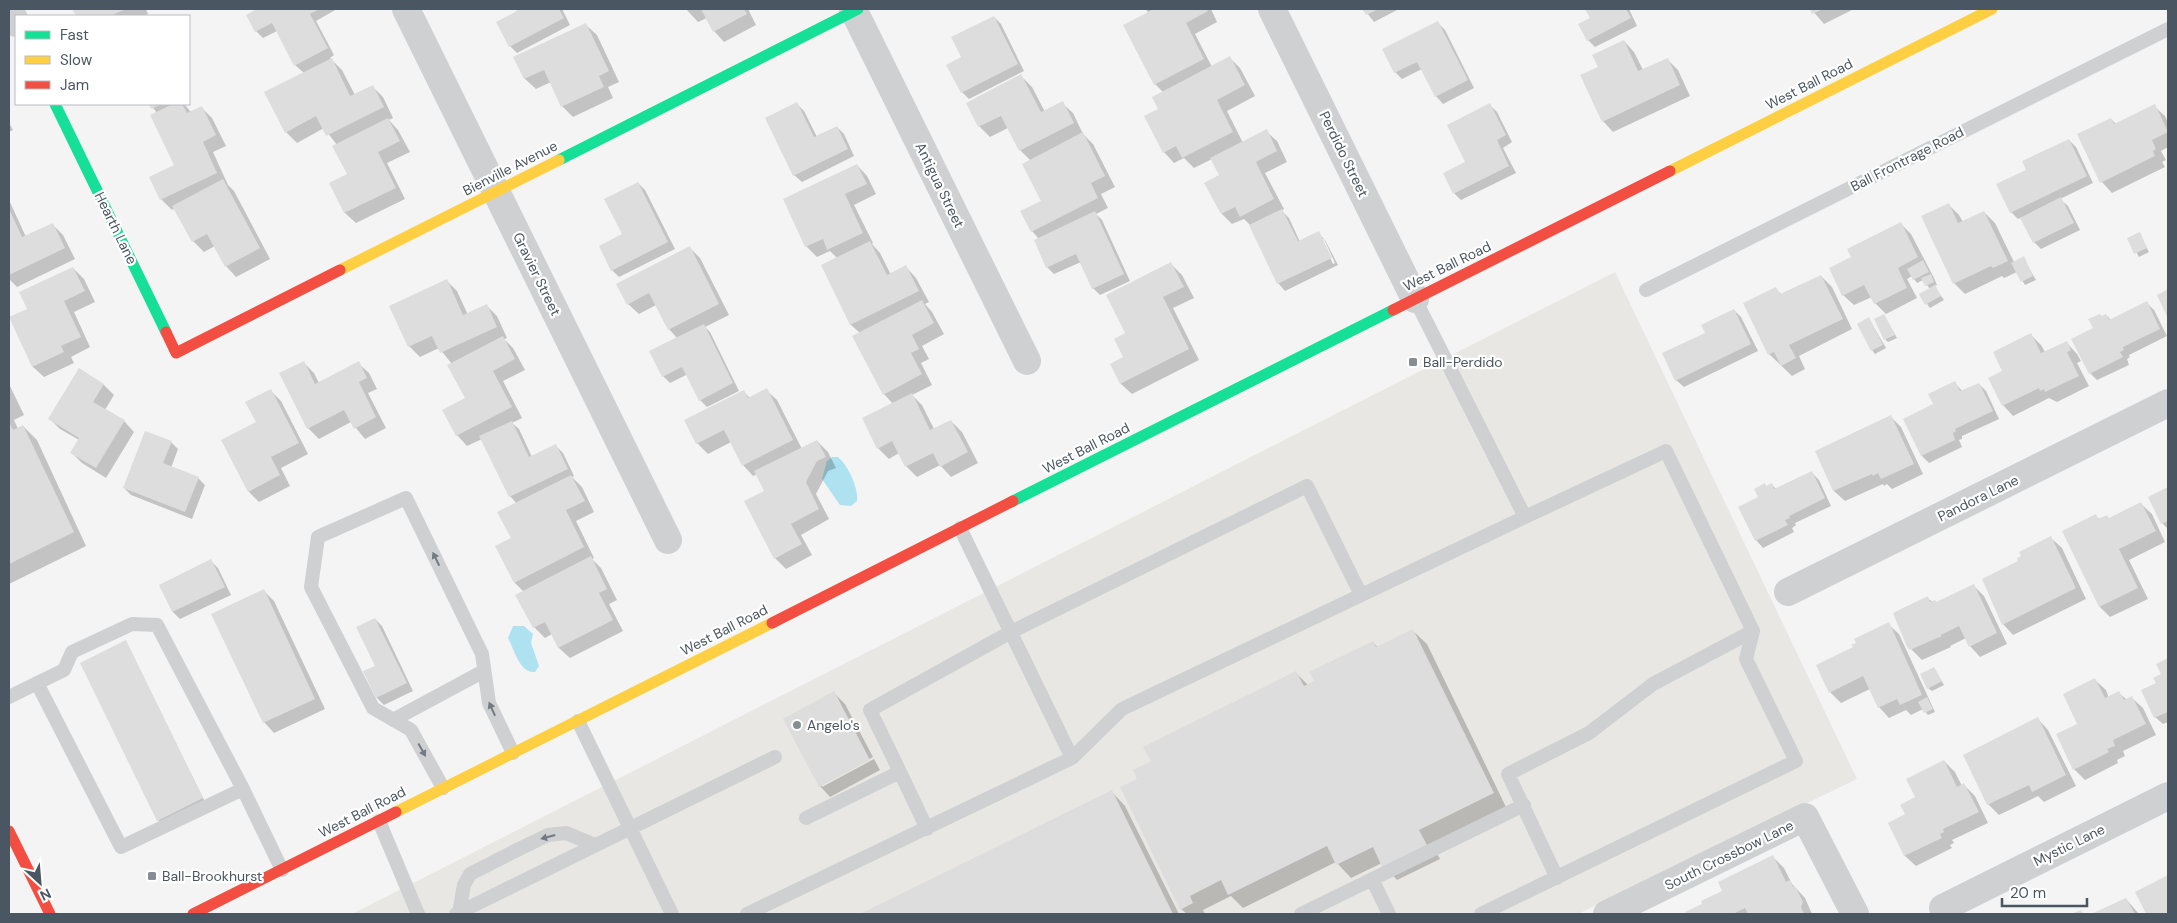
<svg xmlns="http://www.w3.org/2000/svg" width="2177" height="923" font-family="'DM Sans',sans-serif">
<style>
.commercial{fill:#e8e7e3}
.water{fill:#aee2f0}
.shadow{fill:#0003;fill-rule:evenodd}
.building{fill:#ddddde}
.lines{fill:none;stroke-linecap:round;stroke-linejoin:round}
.lane{stroke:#ced0d2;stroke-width:14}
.street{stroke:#ced0d2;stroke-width:28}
.fast{stroke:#16e098;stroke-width:11}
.slow{stroke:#ffcf43;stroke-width:11}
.jam{stroke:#f24e42;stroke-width:11}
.oneway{fill:#727b83}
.poi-dot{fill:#868d94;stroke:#fff;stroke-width:2}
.labels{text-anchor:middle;stroke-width:4.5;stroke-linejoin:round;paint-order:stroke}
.street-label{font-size:14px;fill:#4a5661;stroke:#fff}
.poi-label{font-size:14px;fill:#4a5661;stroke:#fff;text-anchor:start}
</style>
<rect width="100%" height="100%" fill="#f4f4f4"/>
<path class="commercial" d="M1615,272L1857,779L1578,914H352Z"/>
<path class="water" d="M832,457H838C847,464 859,488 857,501L851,506L840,505L822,479L827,461Z
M513,626H524L533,634L531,643L539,666L535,672C520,674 514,649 508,638Z"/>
<path class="shadow" d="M74,9H146L148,14L143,16H77Z
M260,9H337L316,21L334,55L330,58L342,70L355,95L372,86L383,97L393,118L389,120L398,130L410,152L387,163L405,199L356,223L345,213L331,183L348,175L337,145L324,128L297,143L286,132L304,73L295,65L277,31L263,38L256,31L248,15Z
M517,9H562L570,25L517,53L510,46L519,12Z
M686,9H748L756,25L724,42L714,31L707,18L698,22Z
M1145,9H1211L1217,22L1195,34L1212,67L1230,58L1240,68L1255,96L1227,111L1243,143L1266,131L1277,141L1287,162L1265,173L1284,209L1282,211L1289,218L1300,242L1318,233L1325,240L1338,265L1285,291L1278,283L1250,225L1244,219L1232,224L1222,214L1220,176L1212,159L1194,168L1184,158L1174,163L1164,152L1160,109L1163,92L1155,84L1149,13ZM1321,239H1324L1335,263L1333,264Z
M1364,9H1399L1374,22Z
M1586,9H1629L1637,26L1595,47L1588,40L1591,18Z
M1811,9H1854L1824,24Z
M994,17L1001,24L1024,71L969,99L962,92Z
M1438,23L1445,30L1474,88L1443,104L1436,96L1422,69L1402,79L1395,72Z
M586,25L597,35L619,82L608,87L613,98L573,117L562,106L551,82L536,89L525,79L515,58Z
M1624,41L1634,52L1643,70L1667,59L1678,70L1690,96L1613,132L1603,121Z
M1021,76L1032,87L1045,112L1062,103L1073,113L1083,134L1093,144L1115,187L1101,194L1108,208L1096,214L1102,220L1130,281L1100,295L1093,288L1081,262L1054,274L1047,267L1039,239L1032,231L1043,201L1031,161L1020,150L1008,128L990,137L979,126Z
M150,104H184L191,112L201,107L212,118L226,146L213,152L228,185L234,191L270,259L236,277L226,266L215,246L204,252L193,241L175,208L172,210L161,199L175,165L157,113Z
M797,104L804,111L817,137L837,127L844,134L854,156L802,182L794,175L766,118Z
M1490,105L1497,112L1512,142L1503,148L1516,173L1461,200L1454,193Z
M2154,106L2165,116L2168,123V147L2161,151L2166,160L2162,162L2165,167L2112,193L2102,182L2111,119L2116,124Z
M9,123L13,130L9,132Z
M2069,140L2076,147L2093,183L2060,199L2068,206L2080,230L2041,249L2034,242L2022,217L2018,219L2011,212L2028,170Z
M857,165L867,176L876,194L854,205L873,243L872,244L880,253L891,275L906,267L916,278L929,302L925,304L932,312L944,334L922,346L929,359L921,363L932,385L912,395L922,405L934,429L951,421L962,432L978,463L951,477L940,465L917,477L906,466L899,453L889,459L878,448L893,404L884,394L860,333L851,325L822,266L837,258L830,251L817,257L806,246L784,199Z
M638,183L645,190L675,249L619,277L612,270Z
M9,200L26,237L52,224L63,235L75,259L17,287L9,279Z
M1948,204L1959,215L1963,222L1984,212L1995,223L2014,262L2023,258L2036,280L2025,285L2017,272L2004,278L2002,276L1965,294L1954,283Z
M1900,223L1911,234L1934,278L1937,285L1934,286L1944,300L1930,308L1920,294L1930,289L1923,280L1917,283L1912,276L1907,279L1917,298L1886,314L1875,303L1872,297L1854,305L1843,295L1853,257Z
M2139,234L2149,252L2139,257L2129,239Z
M690,248L700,258L729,315L705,327L710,332L739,391L707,407L700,400L688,374L670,383L663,376L677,338L669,329L656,305L639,314L628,304Z
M1171,264L1182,275L1194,298L1173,308L1199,360L1132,394L1121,384L1111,364L1125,357L1127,334Z
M73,268L84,279L95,302L74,312L90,347L71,357L74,363L44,377L33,367L11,318L28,310Z
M1821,276L1832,287L1852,329L1799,356L1805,369L1792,376L1769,354L1776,289L1782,295Z
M447,281L457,291L468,315L487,306L497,316L507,338L504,339L513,348L525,370L503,381L522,418L512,423L519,429L532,457L556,446L563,453L574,476L572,477L582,487L594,512L576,521L594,558L592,559L601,568L617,600L609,604L623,631L570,658L559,648L552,634L545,638L534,627L524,592L515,583L512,539L517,504L510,496L482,439L467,446L457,435L467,399L452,364L439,348L420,357L409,346Z
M2147,303L2154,310L2167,336L2129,355L2130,357L2127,359L2129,365L2097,380L2090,373L2102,317L2106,315L2111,320Z
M1734,310L1741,317L1758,351L1684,387L1676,380L1707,333Z
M1884,315L1897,338L1888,342L1885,339Z
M1869,319L1886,348L1875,354L1872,350Z
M2031,335L2041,345L2045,352L2067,343L2077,354L2081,361L2077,363L2089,386L2057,402L2049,398L2013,416L2003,405L2004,372Z
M303,362L314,373L319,383L358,363L369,373L377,389L368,393L386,428L365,439L351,422L319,439L308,428Z
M79,369L104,385L114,395L105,410L124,421L134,432L106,478L82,463L71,452L79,440L60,429L49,418Z
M1955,383L1963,392L1979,384L1986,391L1999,419L1962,436V439L1959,440L1962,447L1929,463L1922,456L1905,419L1934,405Z
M9,384L24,415L14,420L18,429L23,426L37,440L86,546L9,584Z
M270,390L281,401L308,454L281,468L290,486L259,502L249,492L258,423Z
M766,390L777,400L802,449L817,441L828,452L836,468L828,471L816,494L829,519L801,535L812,555L786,569L775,558L766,491L757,474L753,476L743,465L731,442L708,454L697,443L686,421L744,392L750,398Z
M1891,417L1901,427L1923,474L1892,489L1887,484L1884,486L1883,484L1845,501L1834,491L1816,452Z
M171,442L178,449L171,468L198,478L205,485L192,519L131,495L124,488Z
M1812,473L1819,480L1831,506L1795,523L1796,525L1792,528L1794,532L1763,548L1756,540L1760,498L1765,485L1767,487L1772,485L1776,489Z
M2168,489V529L2162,523L2150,497Z
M2141,504L2152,514L2165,542L2129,560L2148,599L2110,617L2100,607L2096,516L2100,520L2110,519Z
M2051,538L2062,548L2086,599L2013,635L2003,624L2020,562Z
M211,561L218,568L231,595L180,619L173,612L160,585Z
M1974,586L1984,596L2007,644L1980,657L1970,646L1966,638L1950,646L1951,647L1922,660L1911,649L1927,598L1936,604Z
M264,591L274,601L325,709L274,733L264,722Z
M375,619L382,626L413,691L384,705L377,698L365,672L376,666Z
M1888,624L1899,634L1935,712L1928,715L1923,709L1911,715L1906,710L1889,718L1879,707L1870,689L1841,703L1830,692L1857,644Z
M1413,631L1427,644L1506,807L1432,844L1440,859L1397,880L1382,863L1351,878L1336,862L1243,908L1231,896L1203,910L1205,914H1187L1181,909L1139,780L1152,761L1296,673L1308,685L1373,642L1378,648Z
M126,642L205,802L161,823L158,820Z
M2168,659V722L2163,724L2155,717L2157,683L2162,675L2157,664Z
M1934,668L1944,685L1932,691L1928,688Z
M2095,680L2106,690L2109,698L2119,693L2127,700L2132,698L2143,708L2156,735L2123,751L2125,756L2117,760L2118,763L2085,780L2074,769L2079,724Z
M834,693L845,704L873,757L822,784V787L874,759L880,770L830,797L820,786Z
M2038,719L2048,730L2076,786L2044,802L2038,796L1999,815L1988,804Z
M1944,761L1955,772L1962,786L1964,785L1975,796L1988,823L1952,840L1954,843L1950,845L1952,848L1916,866L1905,856L1890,823L1907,815Z
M1112,792L1125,806L1179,914H863Z
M1773,857L1784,868L1792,884L1805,898L1812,914H1687V913L1724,892Z
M2168,877V914H2147L2136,893Z
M2126,899L2139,914H2094Z"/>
<path class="building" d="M72,9H126L110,16H76Z
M257,9H319L310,14L328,48L294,66L272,23L255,32L246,15Z
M516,9H559L564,18L509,47L496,22L517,11Z
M701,9H744L747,14L713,32Z
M1154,9H1206L1208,11L1186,23L1204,59L1154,85L1123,25Z
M1362,9H1379L1366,15Z
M1585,9H1626L1631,18L1587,41L1578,24L1590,18Z
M1810,9H1823L1812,14Z
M994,16L1018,64L961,93L946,65L961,57L951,37Z
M1438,21L1468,80L1435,97L1417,62L1394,73L1382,49Z
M586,23L609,71L599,76L604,87L561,107L544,70L524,79L513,57Z
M1624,40L1638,71L1668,58L1680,85L1602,122L1580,75L1598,67L1592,55Z
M1230,56L1245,85L1217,100L1233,132L1182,158L1176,146L1163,153L1144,116L1158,109L1152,97Z
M332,58L350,96L373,85L384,107L326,136L316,116L285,133L264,92Z
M1021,74L1041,112L1063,101L1074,123L1019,151L1001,116L978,127L966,103Z
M797,102L814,137L837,126L848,149L793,176L765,118Z
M1490,103L1506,135L1497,140L1509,166L1453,194L1443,173L1465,162L1447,125Z
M149,104H162L151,109Z
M173,104H182L187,113L202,106L216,135L203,142L217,173L160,200L149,177L174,165L150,115Z
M2155,104L2168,132L2152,140L2156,149L2153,151L2155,156L2100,183L2077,134L2111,118L2114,124Z
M388,118L400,141L378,152L396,188L344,213L329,183L347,174L332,146Z
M1267,129L1277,151L1256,162L1274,199L1240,217L1235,207L1221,214L1204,183L1219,175L1210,158Z
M1083,132L1105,176L1091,183L1098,198L1031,232L1020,211L1041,201L1022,164Z
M2069,139L2087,176L2010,213L1996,184L2026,170L2022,161Z
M857,164L867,184L845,194L863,233L827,250L823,239L805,247L783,199Z
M223,179L260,248L225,267L207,234L192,242L172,206Z
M638,182L668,242L611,271L599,246L622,234L604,199Z
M2061,197L2074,223L2033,243L2020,218Z
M1949,203L1958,223L1984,211L2008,261L1993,268L1991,266L1953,284L1921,216Z
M9,209L22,237L53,223L65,248L9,275Z
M1282,209L1298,241L1319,231L1332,258L1277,284L1249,225Z
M1095,211L1124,274L1092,289L1076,254L1046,268L1034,240Z
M1901,222L1918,257L1898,268L1907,288L1874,304L1864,285L1842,296L1829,268L1851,257L1847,249Z
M2140,232L2147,248L2134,254L2127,238Z
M870,241L887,275L906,265L919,291L850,325L821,265Z
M690,246L719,304L668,330L649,293L627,305L616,284Z
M2024,256L2033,276L2021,282L2011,263Z
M1923,260L1929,272L1913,280L1907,269Z
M1171,262L1184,287L1163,297L1189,349L1120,384L1110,364L1123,357L1114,339L1125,333L1106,295Z
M73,267L85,291L64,301L81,337L61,346L64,352L32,367L9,317L27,309L19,292Z
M1931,274L1934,282L1925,286L1921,278Z
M1821,275L1843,319L1789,345L1796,358L1781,366L1774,352L1768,355L1743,303L1776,287L1780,294Z
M447,279L463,315L487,304L497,327L440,353L432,336L408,347L389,306Z
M1935,285L1941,296L1925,305L1919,294Z
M2168,289V319L2157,295Z
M922,300L934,323L912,335L919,349L911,353L922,374L883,395L852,336Z
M2147,301L2160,329L2123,347L2124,350L2120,352L2123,357L2089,374L2071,339L2093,328L2088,319L2100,314L2101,316L2106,314L2109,320Z
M1734,309L1751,344L1675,381L1662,353L1705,333L1701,325Z
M1884,314L1895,335L1884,340L1874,319Z
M1869,317L1883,345L1871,351L1857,324Z
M704,324L733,383L699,401L682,367L662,377L649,351Z
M2031,333L2041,353L2067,341L2071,350L2067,352L2079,376L2045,392L2044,389L2040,391L2039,388L2002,406L1988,378L2002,371L1993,352Z
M503,336L515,359L493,371L512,407L456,436L442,410L465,398L447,365Z
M304,361L315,384L359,361L367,378L359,382L376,417L354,429L344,410L307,429L279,373Z
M79,368L104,384L93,402L125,420L96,468L70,453L79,438L48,419Z
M1955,381L1960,391L1979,383L1993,411L1955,429L1956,431L1953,433L1955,440L1921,456L1903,419L1933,404L1928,394Z
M767,388L793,440L742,466L724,430L696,444L684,420L744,390L748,398Z
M271,389L299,443L271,457L280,475L248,492L221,440L256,422L245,402Z
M912,393L930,430L951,420L968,452L940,467L933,453L905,467L892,441L877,449L862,418Z
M1891,415L1914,464L1881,479L1878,473L1873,476L1872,474L1833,491L1815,451Z
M512,421L529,457L556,444L568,469L509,497L479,436Z
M9,422L13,430L23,425L74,532L9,564Z
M145,431L172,441L163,463L199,477L185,512L123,488Z
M817,440L826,457L817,461L806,482L819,509L791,524L802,544L774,559L744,501L764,491L754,471Z
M1812,471L1825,498L1789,516L1790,518L1785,520L1788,525L1755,541L1738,507L1758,497L1754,489L1765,483L1766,486L1772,483L1774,489Z
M571,475L585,501L566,510L584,547L514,583L495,546L511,538L497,512Z
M2168,487V521L2161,524L2148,497Z
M2141,502L2156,531L2119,549L2138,588L2099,607L2062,531L2096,514L2098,519L2107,515L2109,518Z
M2051,536L2076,588L2002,625L1982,579L2018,561L2017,558L2021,556L2019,552Z
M591,556L607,589L599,593L613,620L558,648L545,622L533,628L515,595Z
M211,559L225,587L172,612L159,585Z
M1974,584L1997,633L1969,647L1959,626L1941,635V637L1937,638L1910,650L1907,647L1893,613L1928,596L1930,602L1935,600L1936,602Z
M264,589L315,699L263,723L211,614Z
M375,618L407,683L376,698L363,671L375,666L356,627Z
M1889,622L1922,695L1900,705L1897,699L1878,708L1863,676L1829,693L1816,665L1853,647L1851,645L1856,643L1854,639Z
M1413,629L1494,793L1419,830L1427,845L1382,867L1373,847L1336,865L1327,846L1228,895L1221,880L1190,896L1193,903L1180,910L1120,787L1137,779L1133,770L1151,761L1143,747L1296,671L1304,686L1314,681L1309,672L1373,641L1376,647Z
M126,640L203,798L157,821L80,663Z
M2168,658V712L2154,718L2141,690L2156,683L2153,678L2161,674L2156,664Z
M1934,667L1942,681L1927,689L1920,674Z
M2095,678L2105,698L2119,691L2124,700L2132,696L2146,724L2113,740L2115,746L2107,749L2109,752L2073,770L2056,734L2077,724L2063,694Z
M834,691L870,760L819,787L783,719Z
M1927,697L1933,709L1924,713L1918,702Z
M2038,717L2066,775L2032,792L2029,785L1987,805L1963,755Z
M1944,760L1957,787L1964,783L1979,812L1943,829L1944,832L1940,834L1942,838L1904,856L1888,823L1905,814L1900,805L1915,797L1906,779Z
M1112,790L1173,914H860Z
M1773,855L1786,882L1790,880L1793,887L1795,886L1803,902L1801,907L1804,914H1748L1745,908L1733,914H1686L1685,912L1702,904L1701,901L1722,891L1718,882Z
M2168,875V914H2146L2135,892Z
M2126,898L2135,914H2091Z
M2081,910L2083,914H2071Z"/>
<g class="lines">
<path class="lane" d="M1646,290L2168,29
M1415,299L1525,517L1666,451L1753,631L1746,659L1796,761L1481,914
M37,683L121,847L243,789
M9,697L64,670L72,652L132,624L157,625L243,789L282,870
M393,720L484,671
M578,721L672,914
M1072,758L1122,709L1525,517
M900,772L927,829
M443,788L411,730L373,708L311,587L318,537L406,498L482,654L489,703L513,753
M806,818L900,772L870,710L1011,632L1307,486L1361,595
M379,821L418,914
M1557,878L1508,774L1589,733L1653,684L1753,631
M1372,879L1389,914
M459,913L464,885L470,874L519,849L548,835L566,833L595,845
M456,914L775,757
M747,914L1072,758L960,528
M1301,914L1524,805"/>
<path class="street" d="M9,9L16,23
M406,9L668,540
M853,9L1027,361
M1272,9L1415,299
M1788,592L2168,403
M1943,908L2168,796
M1607,914L1805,817L1855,914"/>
<path class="fast" d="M55,104L166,332
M559,160L858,9
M1013,501L1393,310"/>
<path class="slow" d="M1670,171L1992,9
M340,270L559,160
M396,812L772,623"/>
<path class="jam" d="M1393,310L1670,171
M166,332L176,353L340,270
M772,623L1013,501
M9,831L50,914
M193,914L396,812"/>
</g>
<defs><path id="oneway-solid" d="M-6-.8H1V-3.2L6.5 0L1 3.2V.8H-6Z" transform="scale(1.25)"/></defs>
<g class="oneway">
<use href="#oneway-solid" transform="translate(436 559) rotate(-116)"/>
<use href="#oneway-solid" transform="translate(492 709) rotate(-114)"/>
<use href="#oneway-solid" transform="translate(422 750) rotate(61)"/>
<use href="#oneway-solid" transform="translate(548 837) rotate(165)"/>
</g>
<g class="poi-dot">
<rect x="1408" y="357" width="10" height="10" rx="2.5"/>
<circle cx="797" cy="725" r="5"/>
<rect x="147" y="871" width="10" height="10" rx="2.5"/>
</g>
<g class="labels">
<g class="street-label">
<text transform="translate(1809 84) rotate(-27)" y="5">West Ball Road</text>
<text transform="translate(1344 154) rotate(64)" y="5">Perdido Street</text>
<text transform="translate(1907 159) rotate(-27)" y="5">Ball Frontrage Road</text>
<text transform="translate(510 168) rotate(-27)" y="5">Bienville Avenue</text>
<text transform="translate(940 185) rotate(64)" y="5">Antigua Street</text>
<text transform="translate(116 228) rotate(64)" y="5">Hearth Lane</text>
<text transform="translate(1447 266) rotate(-26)" y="5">West Ball Road</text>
<text transform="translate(537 274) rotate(64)" y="5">Gravier Street</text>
<text transform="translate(1086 448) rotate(-27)" y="5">West Ball Road</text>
<text transform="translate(1978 498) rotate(-26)" y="5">Pandora Lane</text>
<text transform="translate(724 630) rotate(-27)" y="5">West Ball Road</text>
<text transform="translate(362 812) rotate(-27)" y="5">West Ball Road</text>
<text transform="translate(2069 845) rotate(-26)" y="5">Mystic Lane</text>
<text transform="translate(1729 855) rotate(-26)" y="5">South Crossbow Lane</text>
</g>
<g class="poi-label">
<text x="1423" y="367">Ball-Perdido</text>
<text x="807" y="730">Angelo's</text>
<text x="162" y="881">Ball-Brookhurst</text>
</g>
</g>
<rect width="2177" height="923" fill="none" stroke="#4a5661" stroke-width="20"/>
<rect x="15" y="15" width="175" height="90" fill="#ffffff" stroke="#b7bbc0"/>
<rect x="25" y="31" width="25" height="8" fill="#16e098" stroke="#b7bbc0"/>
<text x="60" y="40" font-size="15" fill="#4a5661">Fast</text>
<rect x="25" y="56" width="25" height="8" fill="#ffcf43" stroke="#b7bbc0"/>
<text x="60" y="65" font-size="15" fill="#4a5661">Slow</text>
<rect x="25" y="81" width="25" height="8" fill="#f24e42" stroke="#b7bbc0"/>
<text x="60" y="90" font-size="15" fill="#4a5661">Jam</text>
<g transform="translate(40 883) rotate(154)" stroke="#ffffff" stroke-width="4" paint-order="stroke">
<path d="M0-4L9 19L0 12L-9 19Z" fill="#4a5661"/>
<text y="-8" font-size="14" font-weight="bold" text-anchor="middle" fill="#4a5661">N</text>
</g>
<path d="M2002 898v8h85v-8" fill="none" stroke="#4a5661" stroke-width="2.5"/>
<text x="2010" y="898" font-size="15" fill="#4a5661" stroke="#ffffff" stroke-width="4" paint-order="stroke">20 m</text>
</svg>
